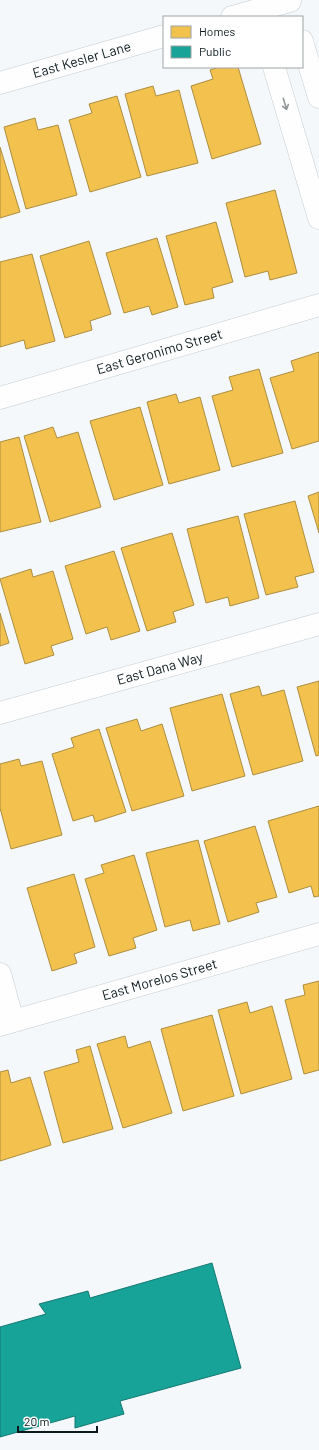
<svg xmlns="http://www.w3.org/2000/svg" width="319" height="1450" font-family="Barlow,sans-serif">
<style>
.homes{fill:#f2c14e;stroke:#ad8e3f}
.public{fill:#17a398;stroke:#137973}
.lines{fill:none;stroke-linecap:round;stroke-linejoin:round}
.minor-casing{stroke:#c4cbcf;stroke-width:23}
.minor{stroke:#fefefe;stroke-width:22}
.oneway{stroke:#919698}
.labels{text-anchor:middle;stroke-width:4;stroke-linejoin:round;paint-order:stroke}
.street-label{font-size:14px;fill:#0b181c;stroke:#fff}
</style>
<rect width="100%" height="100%" fill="#f5f8fa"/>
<path class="homes" d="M219,67H238L261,144L212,159L191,86L213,79L210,70Z
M153,86L156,96L179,90L198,163L147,176L125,94Z
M117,96L141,177L90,192L69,120L92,113L89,104Z
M35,118L38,130L58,125L77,195L26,209L4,127Z
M0,147L20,212L0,218Z
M275,190L297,273L270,280L268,271L245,277L226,203Z
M216,222L233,282L212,288L214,298L185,305L166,236Z
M157,238L178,307L152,315L149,306L124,313L106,253Z
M89,241L111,314L90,321L92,330L65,338L40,256Z
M32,254L55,341L26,349L24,340L0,347V262Z
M319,352V441L292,449L270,378L294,371L291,361Z
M259,369L283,453L232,467L212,396L233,390L229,377Z
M176,394L179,403L200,397L220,470L169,484L147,402Z
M140,407L163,485L114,500L90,421Z
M53,427L57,438L78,432L101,507L50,522L24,436Z
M19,437L41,522L0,532V442Z
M319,492V533L308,496Z
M295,501L314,572L295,577L298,587L266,595L244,514Z
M238,516L259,598L230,606L228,597L206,603L187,529Z
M172,533L194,605L173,612L176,622L147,631L121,548Z
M114,551L140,631L111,640L107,627L86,634L65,566Z
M31,569L33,577L53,571L73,639L51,646L54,655L25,664L0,579Z
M0,613L9,643L0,646Z
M319,681V755L316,756L297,687Z
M259,686L262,696L284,690L303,761L253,775L230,694Z
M222,694L245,776L192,791L170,708Z
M137,719L141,731L162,724L184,796L132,811L106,728Z
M99,729L126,812L95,822L93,815L73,821L52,754L74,747L71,738Z
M19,759L21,766L42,761L62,835L11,849L0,808V764Z
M319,806V896L314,897L311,886L289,893L268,821Z
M255,826L277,897L256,903L259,912L228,922L204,841Z
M198,840L220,924L193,931L190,920L165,927L146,853Z
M134,855L157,930L133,938L136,948L109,956L85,879L104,873L101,865Z
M74,874L95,947L74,954L77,963L52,971L27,888Z
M319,981V1070L304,1074L285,1000L305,995L303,985Z
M247,1002L250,1013L272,1006L292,1079L241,1094L218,1010Z
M212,1015L234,1096L183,1111L161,1029Z
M125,1036L128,1048L150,1041L172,1113L123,1128L97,1044Z
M90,1046L113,1129L63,1143L44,1072L79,1062L76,1050Z
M8,1070L11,1083L30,1077L51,1145L0,1161V1072Z"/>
<path class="public" d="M212,1263L241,1368L120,1401L124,1414L75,1428V1416L0,1437V1327L46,1314L39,1304L88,1291L90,1298Z"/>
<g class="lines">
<defs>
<g id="minor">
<path d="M232,17L290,1"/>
<path d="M302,41L319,97"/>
<path d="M274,67L319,218"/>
<path id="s1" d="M0,83L164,36"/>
<path id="s2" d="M0,398L319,305"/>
<path id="s3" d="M0,713L319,624"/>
<path d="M0,974L13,1021"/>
<path id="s4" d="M0,1025L319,934"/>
</g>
</defs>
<use href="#minor" class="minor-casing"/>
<use href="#minor" class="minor"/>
</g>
<defs><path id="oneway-shaft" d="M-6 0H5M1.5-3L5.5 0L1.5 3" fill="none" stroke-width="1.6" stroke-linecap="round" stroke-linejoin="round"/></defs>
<use class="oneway" href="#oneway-shaft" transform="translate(285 104) rotate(73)"/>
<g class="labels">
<g class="street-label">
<text dy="5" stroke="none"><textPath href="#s1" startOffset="85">East Kesler Lane</textPath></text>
<text dy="5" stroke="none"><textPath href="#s2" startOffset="166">East Geronimo Street</textPath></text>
<text dy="5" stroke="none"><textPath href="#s3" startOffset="166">East Dana Way</textPath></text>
<text dy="5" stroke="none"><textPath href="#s4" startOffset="166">East Morelos Street</textPath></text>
</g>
</g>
<rect x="163" y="16" width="140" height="52" fill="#ffffff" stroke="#9da3a4"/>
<rect x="171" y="26" width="20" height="12" fill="#f2c14e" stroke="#9da3a4"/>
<text x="199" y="36" font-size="12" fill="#0b181c">Homes</text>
<rect x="171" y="46" width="20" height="12" fill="#17a398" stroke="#9da3a4"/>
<text x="199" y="56" font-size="12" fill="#0b181c">Public</text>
<path d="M18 1426v6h79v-6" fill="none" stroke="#0b181c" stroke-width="2"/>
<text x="24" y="1426" font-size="12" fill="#0b181c" stroke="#ffffff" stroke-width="3" paint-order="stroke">20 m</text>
</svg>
